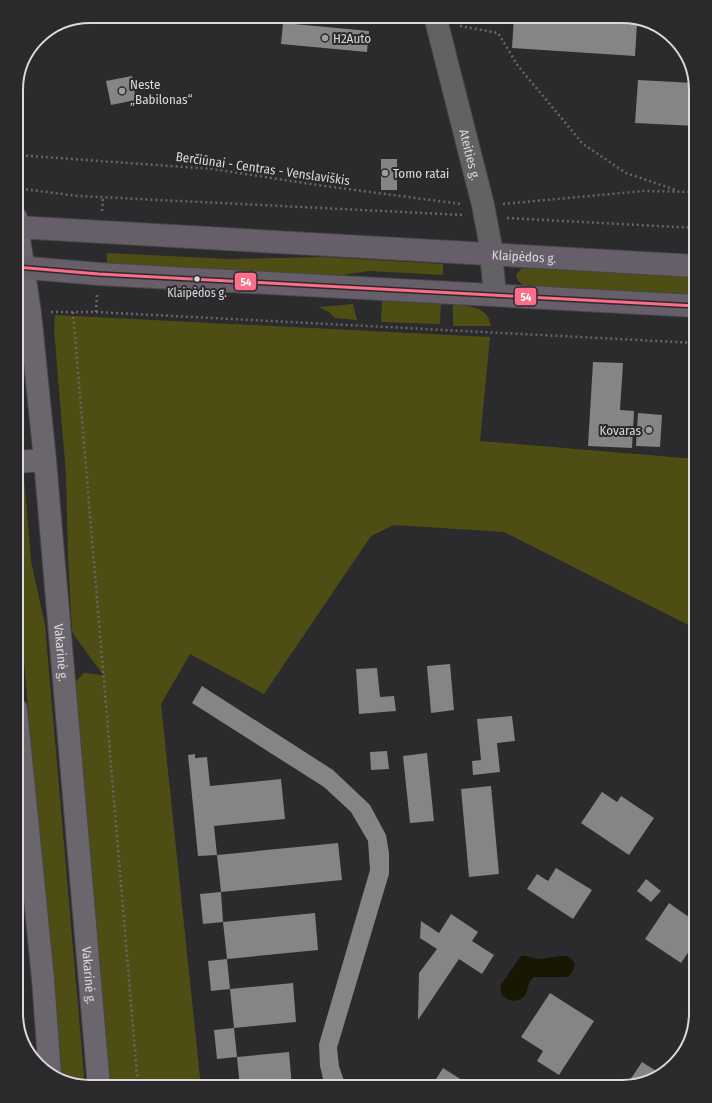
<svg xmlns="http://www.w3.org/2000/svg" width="712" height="1103" font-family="'Fira Sans Condensed',sans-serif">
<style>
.green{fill:#4e4d14}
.water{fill:#171704}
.building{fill:#858486}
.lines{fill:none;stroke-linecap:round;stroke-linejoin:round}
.minor-casing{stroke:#474648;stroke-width:24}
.major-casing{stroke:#474648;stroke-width:24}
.highway-casing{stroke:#474648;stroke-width:24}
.path{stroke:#676668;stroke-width:2.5;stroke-dasharray:2 3;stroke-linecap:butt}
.minor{stroke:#626163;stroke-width:22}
.major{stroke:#6b666d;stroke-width:22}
.highway{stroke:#665f6a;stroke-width:22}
.bus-1-casing{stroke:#2c292d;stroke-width:6}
.bus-1{stroke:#fb6d88;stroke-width:3}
.poi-dot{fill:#9d9c9e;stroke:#2c292d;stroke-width:1.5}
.bus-dot{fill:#dad9db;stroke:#2c292d;stroke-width:1.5}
.labels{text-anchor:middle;stroke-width:4;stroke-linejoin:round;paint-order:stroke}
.bus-label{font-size:12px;fill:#dad9db;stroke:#2c292d}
.poi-label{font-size:13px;fill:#dad9db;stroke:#2c292d;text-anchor:start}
.street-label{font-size:13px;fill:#dad9db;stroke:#2c292d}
.rim{fill:none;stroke:#dad9db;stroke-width:2}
.line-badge{stroke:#2c292d;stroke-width:1.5}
.badge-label{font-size:11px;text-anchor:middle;font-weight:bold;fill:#fff}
</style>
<rect width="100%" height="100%" fill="#2b2a2c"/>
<path class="green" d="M107,253L230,259L323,257L443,264V275L369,271L335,276L107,263Z
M524,268L696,277V295L525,286L518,281L516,275L521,269Z
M382,301L441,304L440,324L381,322Z
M353,304L357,320L335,318L329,312L319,307Z
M453,305C468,305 489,307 491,326H453Z
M55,315L490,337L480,441L696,459V629L504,532L394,525L371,536L264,694L190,654L161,704L201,1087H107L73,684L84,673L103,675L72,632L68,557L66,475L54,329Z
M16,469L21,471L24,477L31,561L45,625L85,1087L60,1079L16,569Z"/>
<path class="water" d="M521,956C527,955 533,959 539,959C550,959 571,949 575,965L571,974L567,977H534C527,982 529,989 525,995C519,1004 508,1001 502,995L500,986Z"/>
<path class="building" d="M514,16L637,24L635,56L512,48Z
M283,23L369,31L367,52L281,44Z
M132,76L136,100L111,105L106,81Z
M638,80L694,83L696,126L635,123Z
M381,159H397V190H381Z
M593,362L623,363L620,410L634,411L632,448L588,446Z
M638,413L662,415L660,447L636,446Z
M450,664L454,710L431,713L427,666Z
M377,668L380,697L394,696L396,711L359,714L356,669Z
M202,686L333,770L370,805L386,835L389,853V874L337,1048L339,1066L346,1087H325L320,1066L319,1044L370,870L368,841L351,812L324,787L192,703Z
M512,716L515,741L497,743L500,772L473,775L472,761L481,760L477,719Z
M387,751L389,769L371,770L370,752Z
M427,753L434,821L410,823L403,756Z
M195,754V758L207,757L210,786L281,779L285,819L214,826L217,855L198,856L188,755Z
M491,786L499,874L469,877L461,789Z
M602,792L617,802L621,796L654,818L629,855L581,823Z
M338,843L342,880L221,892L217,855Z
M556,868L592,890L573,919L527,889L537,874L548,881Z
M646,879L661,891L651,902L637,891Z
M221,892L223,922L203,924L200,894Z
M669,903L696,922V941L681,963L645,939Z
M315,913L318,950L227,959L223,922Z
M451,914L478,932L472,941L494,955L482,974L459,959L418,1020L419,973L437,949L420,938L421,921L439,933Z
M227,959L230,989L211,991L208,961Z
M293,983L296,1022L234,1028L230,989Z
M550,993L594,1021L559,1075L537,1061L543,1051L521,1037Z
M234,1028L237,1057L217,1059L214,1030Z
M289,1052L292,1087H240L237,1057Z
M642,1062L661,1074L655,1079L626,1086Z
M443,1068L473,1087H431Z"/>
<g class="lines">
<defs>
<g id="minor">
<path id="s1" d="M435,16L483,205L490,242L495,295"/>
</g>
<g id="major">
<path id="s2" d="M16,218L30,313L45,460L99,1087"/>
<path d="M16,462L45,460"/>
<path d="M16,709L43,979L50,1075"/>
</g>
<g id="highway">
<path id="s3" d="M16,227L696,266"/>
<path d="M16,267L99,274L696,306"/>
</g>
</defs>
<use href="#minor" class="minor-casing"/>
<use href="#major" class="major-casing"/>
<use href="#highway" class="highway-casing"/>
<path class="path" d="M460,26L498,33L518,66L583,144L626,173L676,190
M16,155L213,169L317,185L461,204
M16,188L78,196L464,215
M503,204L643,191L696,192
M102,211L103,197
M507,218L696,228
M51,312H96L696,343
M73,312L138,1087
M96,312L97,294"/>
<use href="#minor" class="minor"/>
<use href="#major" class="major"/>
<use href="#highway" class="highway"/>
<defs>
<path id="bus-1" d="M16,267L99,274L696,306"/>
</defs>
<use href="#bus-1" class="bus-1-casing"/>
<use href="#bus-1" class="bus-1"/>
</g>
<g class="poi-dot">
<circle cx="325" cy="38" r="4"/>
<circle cx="122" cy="91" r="4"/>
<circle cx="385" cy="173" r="4"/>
<circle cx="649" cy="430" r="4"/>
</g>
<circle class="bus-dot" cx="197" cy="279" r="3.5"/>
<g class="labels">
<g class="bus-label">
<text x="197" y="297">Klaipėdos g.</text>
</g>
<g class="poi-label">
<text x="333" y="43">H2Auto</text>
<text x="130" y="89">Neste<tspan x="130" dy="15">„Babilonas“</tspan></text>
<text x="393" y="178">Tomo ratai</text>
<text x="641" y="435" text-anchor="end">Kovaras</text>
</g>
<g class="street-label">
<text dy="5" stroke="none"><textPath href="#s1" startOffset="143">Ateities g.</textPath></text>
<text transform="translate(263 168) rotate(8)" y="5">Berčiūnai - Centras - Venslaviškis</text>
<text dy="5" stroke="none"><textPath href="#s3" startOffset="509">Klaipėdos g.</textPath></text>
<text dy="5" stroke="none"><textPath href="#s2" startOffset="437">Vakarinė g.</textPath></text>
<text dy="5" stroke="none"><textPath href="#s2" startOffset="761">Vakarinė g.</textPath></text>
</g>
</g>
<path d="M0 0H712V1103H0ZM90 23H622A67 67 0 0 1 689 90V1013A67 67 0 0 1 622 1080H90A67 67 0 0 1 23 1013V90A67 67 0 0 1 90 23Z" fill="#2c292d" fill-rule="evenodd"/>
<path class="rim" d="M90 23H622A67 67 0 0 1 689 90V1013A67 67 0 0 1 622 1080H90A67 67 0 0 1 23 1013V90A67 67 0 0 1 90 23Z"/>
<g class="line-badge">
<rect x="234" y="272" width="23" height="19" rx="4" fill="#fb6d88"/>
<rect x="514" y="287" width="23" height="19" rx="4" fill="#fb6d88"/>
</g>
<g class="badge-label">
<text x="246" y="286">54</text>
<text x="526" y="301">54</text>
</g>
</svg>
